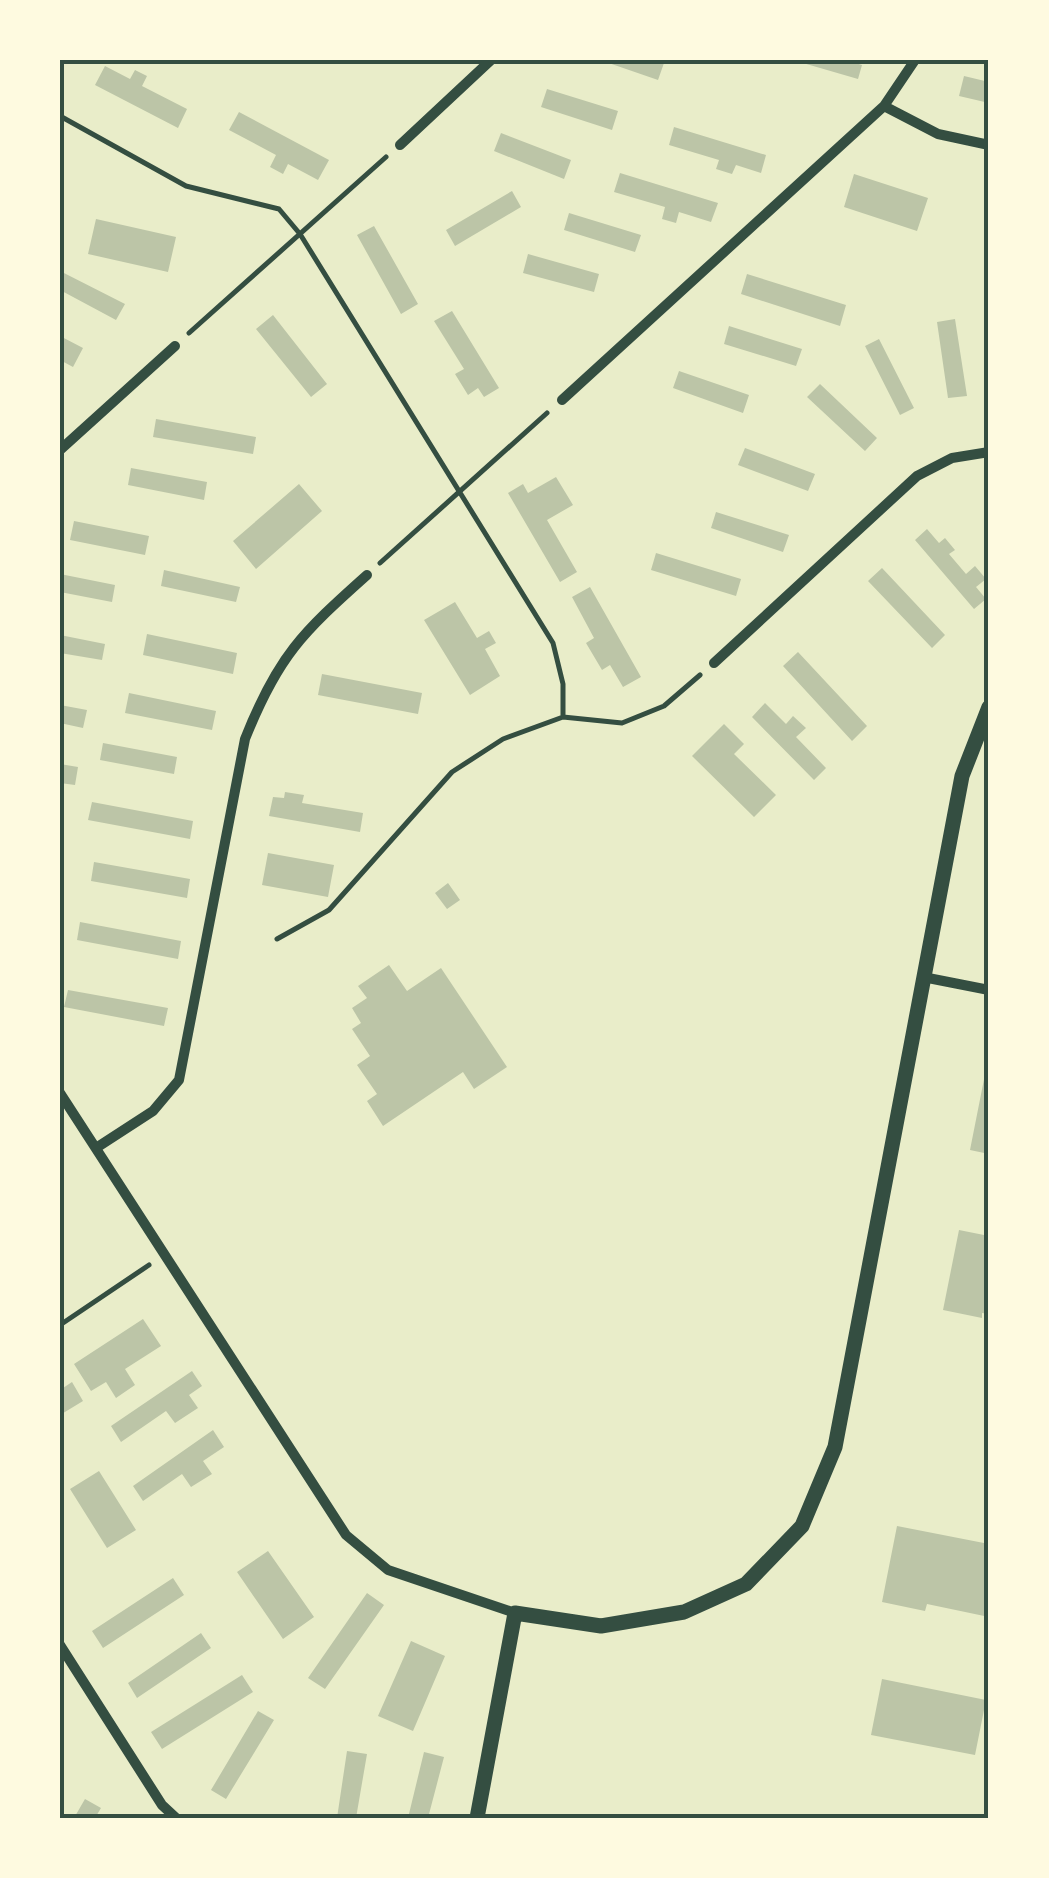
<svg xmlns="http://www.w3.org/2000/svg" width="1049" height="1878" font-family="Manrope,sans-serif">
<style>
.building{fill:#bcc5a7}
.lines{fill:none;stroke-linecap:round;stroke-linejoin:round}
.path{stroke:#344e41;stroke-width:5}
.minor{stroke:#344e41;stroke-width:10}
.tertiary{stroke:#344e41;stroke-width:15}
.neatline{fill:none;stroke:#344e41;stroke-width:4}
</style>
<rect width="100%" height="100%" fill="#e9edc9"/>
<path class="building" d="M600,60H654L664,63L658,80Z
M846,60L862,65L858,79L796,61Z
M105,66L130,79L135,70L147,76L142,86L187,109L178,128L95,85Z
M964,76L989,82V103L959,96Z
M547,89L618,111L612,130L541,107Z
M239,112L329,160L318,180L288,164L283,174L270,167L276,155L229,130Z
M674,127L766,155L761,173L736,165L732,174L716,169L719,160L669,145Z
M501,133L571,160L564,179L494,151Z
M620,173L718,203L711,222L679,212L676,223L662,219L665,207L614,192Z
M854,174L928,198L917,231L844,207Z
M512,191L521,207L455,246L446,230Z
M569,213L641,235L635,252L564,230Z
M96,219L176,237L168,272L88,254Z
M374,226L418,304L401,314L357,235Z
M528,254L599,274L594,292L523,273Z
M60,271L125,304L116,320L60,290Z
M747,274L846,305L840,326L741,294Z
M452,311L499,388L484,397L478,388L468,395L455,374L464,369L434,321Z
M273,315L327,384L311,397L256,329Z
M955,319L967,396L948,398L937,322Z
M729,326L802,349L796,366L724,344Z
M60,336L83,348L73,367L60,360Z
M879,339L914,408L900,415L865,346Z
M679,371L749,395L743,413L673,388Z
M820,384L877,438L865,451L807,397Z
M156,419L256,437L253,454L153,437Z
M745,448L815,474L808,491L738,465Z
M131,468L207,482L204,500L128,485Z
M556,477L573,505L547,520L577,572L560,582L508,493L523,484L528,493Z
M299,484L322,511L256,569L233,541Z
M716,512L789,535L783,552L711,528Z
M74,521L149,536L145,555L70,540Z
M927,529L939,543L945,538L955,550L949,554L966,574L975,566L986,579L976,587L986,599L974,609L915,540Z
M656,553L741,579L736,596L651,570Z
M882,568L945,635L932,648L868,581Z
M164,570L240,587L236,602L161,586Z
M60,574L115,585L112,602L60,592Z
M590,587L641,677L623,687L610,665L602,670L586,643L594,638L572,597Z
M455,602L477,638L489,631L496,643L485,649L500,676L470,695L424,620Z
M147,634L237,653L233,674L143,655Z
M60,635L105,644L102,660L60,653Z
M798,652L867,726L852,741L783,666Z
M322,674L422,693L418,714L318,695Z
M129,693L216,711L212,730L125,713Z
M765,703L786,724L793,716L806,728L796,737L826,768L814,780L752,717Z
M60,705L87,710L83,728L60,723Z
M724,724L744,744L734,754L776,795L754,817L692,756Z
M103,743L177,757L174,774L100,760Z
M60,764L78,767L75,785L60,783Z
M285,792L304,795L302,803L363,813L360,832L269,816L273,797L284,798Z
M92,802L193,821L190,839L88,820Z
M268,853L334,865L328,897L262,885Z
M94,862L190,879L187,898L91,881Z
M448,883L460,900L447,909L435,893Z
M80,922L181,941L178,959L77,940Z
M389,965L407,991L441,968L507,1067L474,1089L463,1072L383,1126L367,1101L377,1094L357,1065L370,1056L352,1029L361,1023L352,1008L367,998L358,986Z
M68,990L168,1008L164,1026L64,1007Z
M987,1064H989V1154L970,1150Z
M959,1230L989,1236V1314L982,1313V1318L943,1310Z
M143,1319L161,1346L125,1369L135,1385L116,1398L106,1382L91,1391L74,1364Z
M192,1371L202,1386L189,1395L198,1408L175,1423L166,1411L121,1442L111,1426Z
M72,1382L83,1401L60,1415V1390Z
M213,1430L224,1447L203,1461L212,1474L191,1487L182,1474L143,1501L133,1486Z
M99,1471L136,1530L107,1548L70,1489Z
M897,1526L989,1544V1617L927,1604L925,1611L882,1602Z
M268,1551L314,1617L283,1639L237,1572Z
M173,1578L184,1595L103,1648L92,1631Z
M367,1593L384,1605L325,1689L308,1678Z
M201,1633L211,1648L137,1698L128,1683Z
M411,1641L445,1656L413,1731L378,1716Z
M242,1675L253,1692L162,1749L151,1732Z
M882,1679L986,1700L975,1755L871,1735Z
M258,1711L274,1720L226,1799L211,1790Z
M347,1751L367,1754L356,1818H337Z
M424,1752L444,1757L428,1818H408Z
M85,1799L101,1808L95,1818H74Z"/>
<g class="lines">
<path class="path" d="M60,116L186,186L279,209L300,234L553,643L563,684V717
M189,333L386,157
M380,563L547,413
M277,939L329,910L452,772L503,739L563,717L622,723L664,706L700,675
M60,1325L149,1265"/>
<path class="minor" d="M884,106L938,134L989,145
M400,145L491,60
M562,400L884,106L915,60
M60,450L175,346
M714,663L917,476L952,458L989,452
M923,977L989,990
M60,1093L346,1535L388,1570L515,1613
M96,1148L153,1111L179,1080L245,739C278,656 302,633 367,575
M60,1645L162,1805L176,1818"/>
<path class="tertiary" d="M477,1818L515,1613L601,1626L684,1612L746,1584L802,1526L835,1447L962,776L989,707"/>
</g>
<rect width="1049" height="1878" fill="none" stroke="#fefae0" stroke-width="125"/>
<rect x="62" y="62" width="924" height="1754" class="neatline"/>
</svg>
